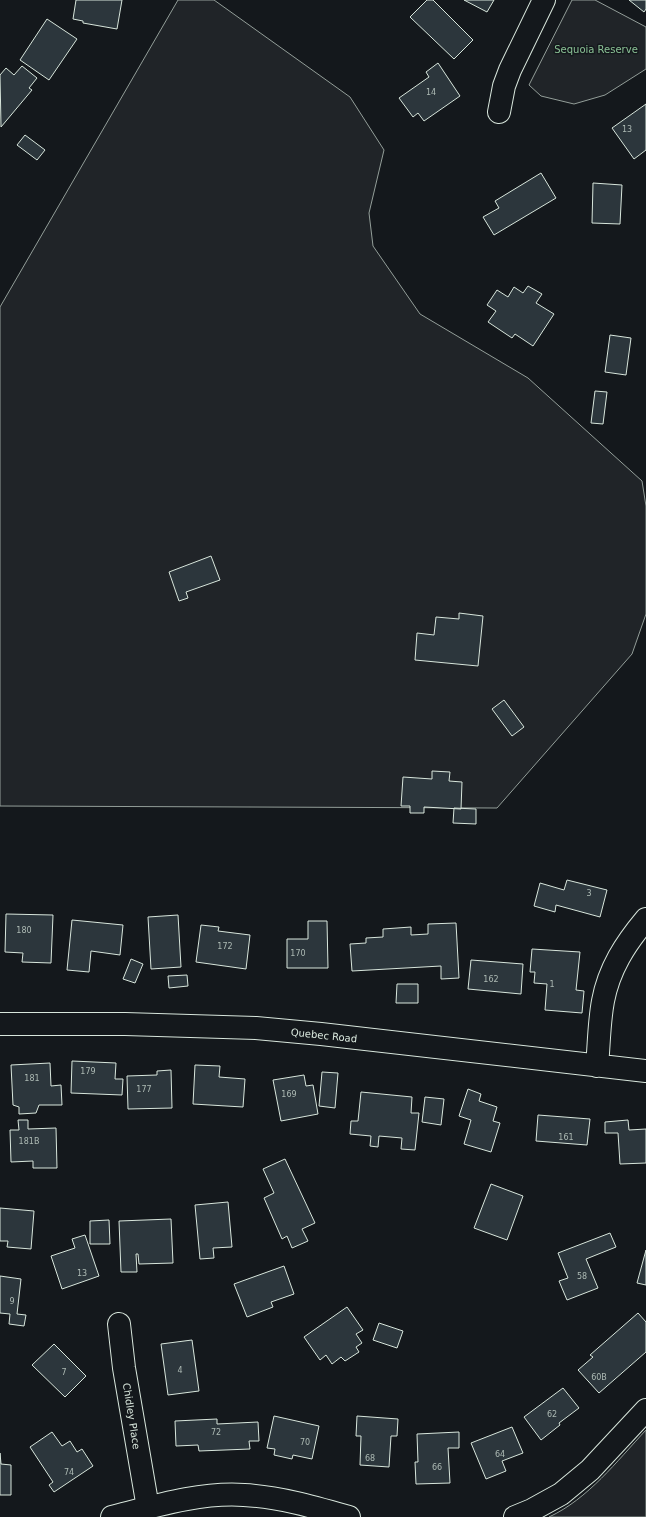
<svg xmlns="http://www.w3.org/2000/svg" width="646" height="1517" font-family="'DejaVu Sans',sans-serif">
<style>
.green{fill:#202428;stroke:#939e99}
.building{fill:#2c363c;stroke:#d8e6dc}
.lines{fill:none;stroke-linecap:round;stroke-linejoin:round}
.minor-casing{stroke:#d8e6dc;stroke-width:24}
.minor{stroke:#14181c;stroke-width:22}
.labels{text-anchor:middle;stroke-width:3;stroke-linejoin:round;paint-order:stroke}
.number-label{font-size:8px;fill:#adbab4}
.park-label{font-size:10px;fill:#8ac095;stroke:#14181c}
.street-label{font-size:10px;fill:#d8e6dc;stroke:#14181c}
</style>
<rect width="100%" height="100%" fill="#14181c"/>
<path class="green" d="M178,0H214L350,97L384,150L369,213L373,246L420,314L528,378L642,481L646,506V614L632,654L497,808L0,806V307Z
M572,0H595L646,27V69L605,95L574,104L541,96L529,85Z
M646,1430V1517H549C588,1499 617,1461 646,1430Z"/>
<path class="building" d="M76,0H122L117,29L83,23V21L73,19Z
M427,0H433L473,40L454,59L410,17Z
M464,0H494L487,12Z
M629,0H646V9L644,12Z
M47,19L77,39L49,80L20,60Z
M438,63L460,96L424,121L418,113L413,117L399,98L429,77L426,72Z
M22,66L37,78L29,88L32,90L1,127L0,75L6,68L14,75Z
M646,104V150L634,159L612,128Z
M25,135L45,150L37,160L17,145Z
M541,173L556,198L494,235L483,217L499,208L495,201Z
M593,183L622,185L620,224L592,223Z
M528,286L542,294L536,303L554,314L533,346L515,334L512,338L488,322L496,311L487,305L497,290L508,297L514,287L523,293Z
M610,335L631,338L626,375L605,372Z
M595,391L607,392L603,424L591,423Z
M211,556L220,580L186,592L188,598L179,601L169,572Z
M459,613L483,616L478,666L415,660L417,633L434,635L436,617L459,619Z
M504,700L524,727L512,736L492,709Z
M432,771L450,772L449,781L462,782L461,809L424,807V813H410V806H401L403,777L432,779Z
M454,808L476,809V824L453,823Z
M567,880L607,890L600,917L556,905L555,912L534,906L540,883L564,890Z
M6,914L53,915L51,963L22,962L23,953L5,952Z
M178,915L181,967L151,969L148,917Z
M72,920L123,925L120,955L91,951L89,972L67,970Z
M308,921H327L328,968H287V939H308Z
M456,923L459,978L441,979V966L352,971L350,944L366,943V938L383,937V929L411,927V935L428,934V924Z
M201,925L219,927L218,931L250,935L246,969L196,962Z
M532,949L580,952L576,990L584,991L582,1013L545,1010L547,984L534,983L535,972H530Z
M131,959L143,964L135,983L123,979Z
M471,960L523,964L521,994L468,989Z
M187,975L188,986L169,988L168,976Z
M397,984H418V1003H396Z
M72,1061L116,1063L115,1079H123L122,1095L71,1093Z
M50,1063L51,1086L61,1085L62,1105H39L36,1113L19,1114V1107L13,1105L11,1065Z
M195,1065L220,1066L219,1077L245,1079L243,1107L193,1104Z
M171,1070L172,1108L128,1109L127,1076L157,1075V1071Z
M322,1072L338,1073L335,1108L319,1106Z
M304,1075L306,1086L313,1085L318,1114L281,1121L273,1080Z
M468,1089L481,1094L479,1101L497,1107L493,1121L500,1123L491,1152L464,1144L471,1120L459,1116Z
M361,1092L412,1097L411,1113H419L415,1150L401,1149L402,1138L379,1136L378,1147L370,1146L371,1136L350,1134L351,1121H358Z
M425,1097L444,1099L441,1125L422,1122Z
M538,1115L590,1119L587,1145L536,1141Z
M18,1120H28V1129L56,1128L57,1168H33V1161L11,1162L10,1130H19Z
M628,1120L629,1130L646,1129V1163L620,1164L618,1133H605V1122Z
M285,1159L315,1223L302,1229L308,1241L292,1248L287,1236L282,1239L264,1198L274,1193L263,1169Z
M491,1184L523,1196L507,1240L474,1228Z
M228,1202L232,1247L213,1248L214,1258L200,1259L195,1205Z
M0,1208L34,1211L31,1249L7,1247L8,1241H0Z
M171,1219L173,1263L139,1264L138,1254H136L137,1272H121L119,1221Z
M109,1220L110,1244H90V1221Z
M610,1233L616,1247L586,1259L598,1288L567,1300L559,1281L568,1278L558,1253Z
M85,1235L99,1276L62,1289L51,1256L75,1248L72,1239Z
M646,1250V1285L637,1283Z
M284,1266L294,1294L271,1302L273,1307L247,1317L234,1284Z
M0,1276L21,1279L17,1314L26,1315L24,1326L9,1324L10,1314L0,1313Z
M347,1307L363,1330L356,1334L362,1343L356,1347L359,1352L345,1361L341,1357L332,1364L326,1355L320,1360L304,1337Z
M638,1313L646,1322V1352L599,1393L578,1370L593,1357L590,1355Z
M379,1323L403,1331L397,1348L373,1340Z
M192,1340L199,1391L168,1395L161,1344Z
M54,1344L86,1376L65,1397L32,1365Z
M563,1388L579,1408L559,1423L560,1425L541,1440L524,1417Z
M274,1416L319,1426L312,1459L293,1455L292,1459L274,1455L275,1449L267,1448Z
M357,1416L398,1419L397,1436H391L389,1467L360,1465L361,1436H356Z
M217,1419V1424L258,1422L259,1441H249L250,1449L199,1451L198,1445L176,1446L175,1421Z
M512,1427L523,1453L502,1461L506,1471L486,1479L471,1443Z
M52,1432L62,1446L70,1441L77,1452L82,1449L93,1466L54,1492L49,1485L53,1482L30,1447Z
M459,1432V1448H448L450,1483L416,1484L415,1462H418L417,1434Z
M0,1453L1,1464L11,1465V1495H0Z"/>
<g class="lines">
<defs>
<path id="minor" d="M499,112L504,86L510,70L544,0
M0,1024H125L256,1028L321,1034L646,1071
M597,1066C599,1045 599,1022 603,1001C609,969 625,944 646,919
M119,1324L124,1368L148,1508
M112,1517C155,1506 200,1492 244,1495C280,1497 314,1507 349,1517
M515,1517L532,1510L561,1494L590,1470L646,1410"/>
</defs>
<use href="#minor" class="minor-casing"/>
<use href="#minor" class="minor"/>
</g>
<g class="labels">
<g class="number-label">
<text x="431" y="95">14</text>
<text x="627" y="132">13</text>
<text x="589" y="896">3</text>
<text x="24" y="933">180</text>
<text x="225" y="949">172</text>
<text x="298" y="956">170</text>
<text x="491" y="982">162</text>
<text x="552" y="987">1</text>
<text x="88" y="1074">179</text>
<text x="32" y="1081">181</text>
<text x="144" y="1092">177</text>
<text x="289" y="1097">169</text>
<text x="566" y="1140">161</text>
<text x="29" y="1144">181B</text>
<text x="82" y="1276">13</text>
<text x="582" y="1279">58</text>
<text x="12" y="1304">9</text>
<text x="180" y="1373">4</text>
<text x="64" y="1375">7</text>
<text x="599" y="1380">60B</text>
<text x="552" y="1417">62</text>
<text x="216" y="1435">72</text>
<text x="305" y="1445">70</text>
<text x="500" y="1457">64</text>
<text x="370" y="1461">68</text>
<text x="437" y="1470">66</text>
<text x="69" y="1475">74</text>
</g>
<g class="park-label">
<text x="596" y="53">Sequoia Reserve</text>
</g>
<g class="street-label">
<text transform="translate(324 1035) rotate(6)" y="4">Quebec Road</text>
<text transform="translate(132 1416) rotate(81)" y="4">Chidley Place</text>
</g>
</g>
</svg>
